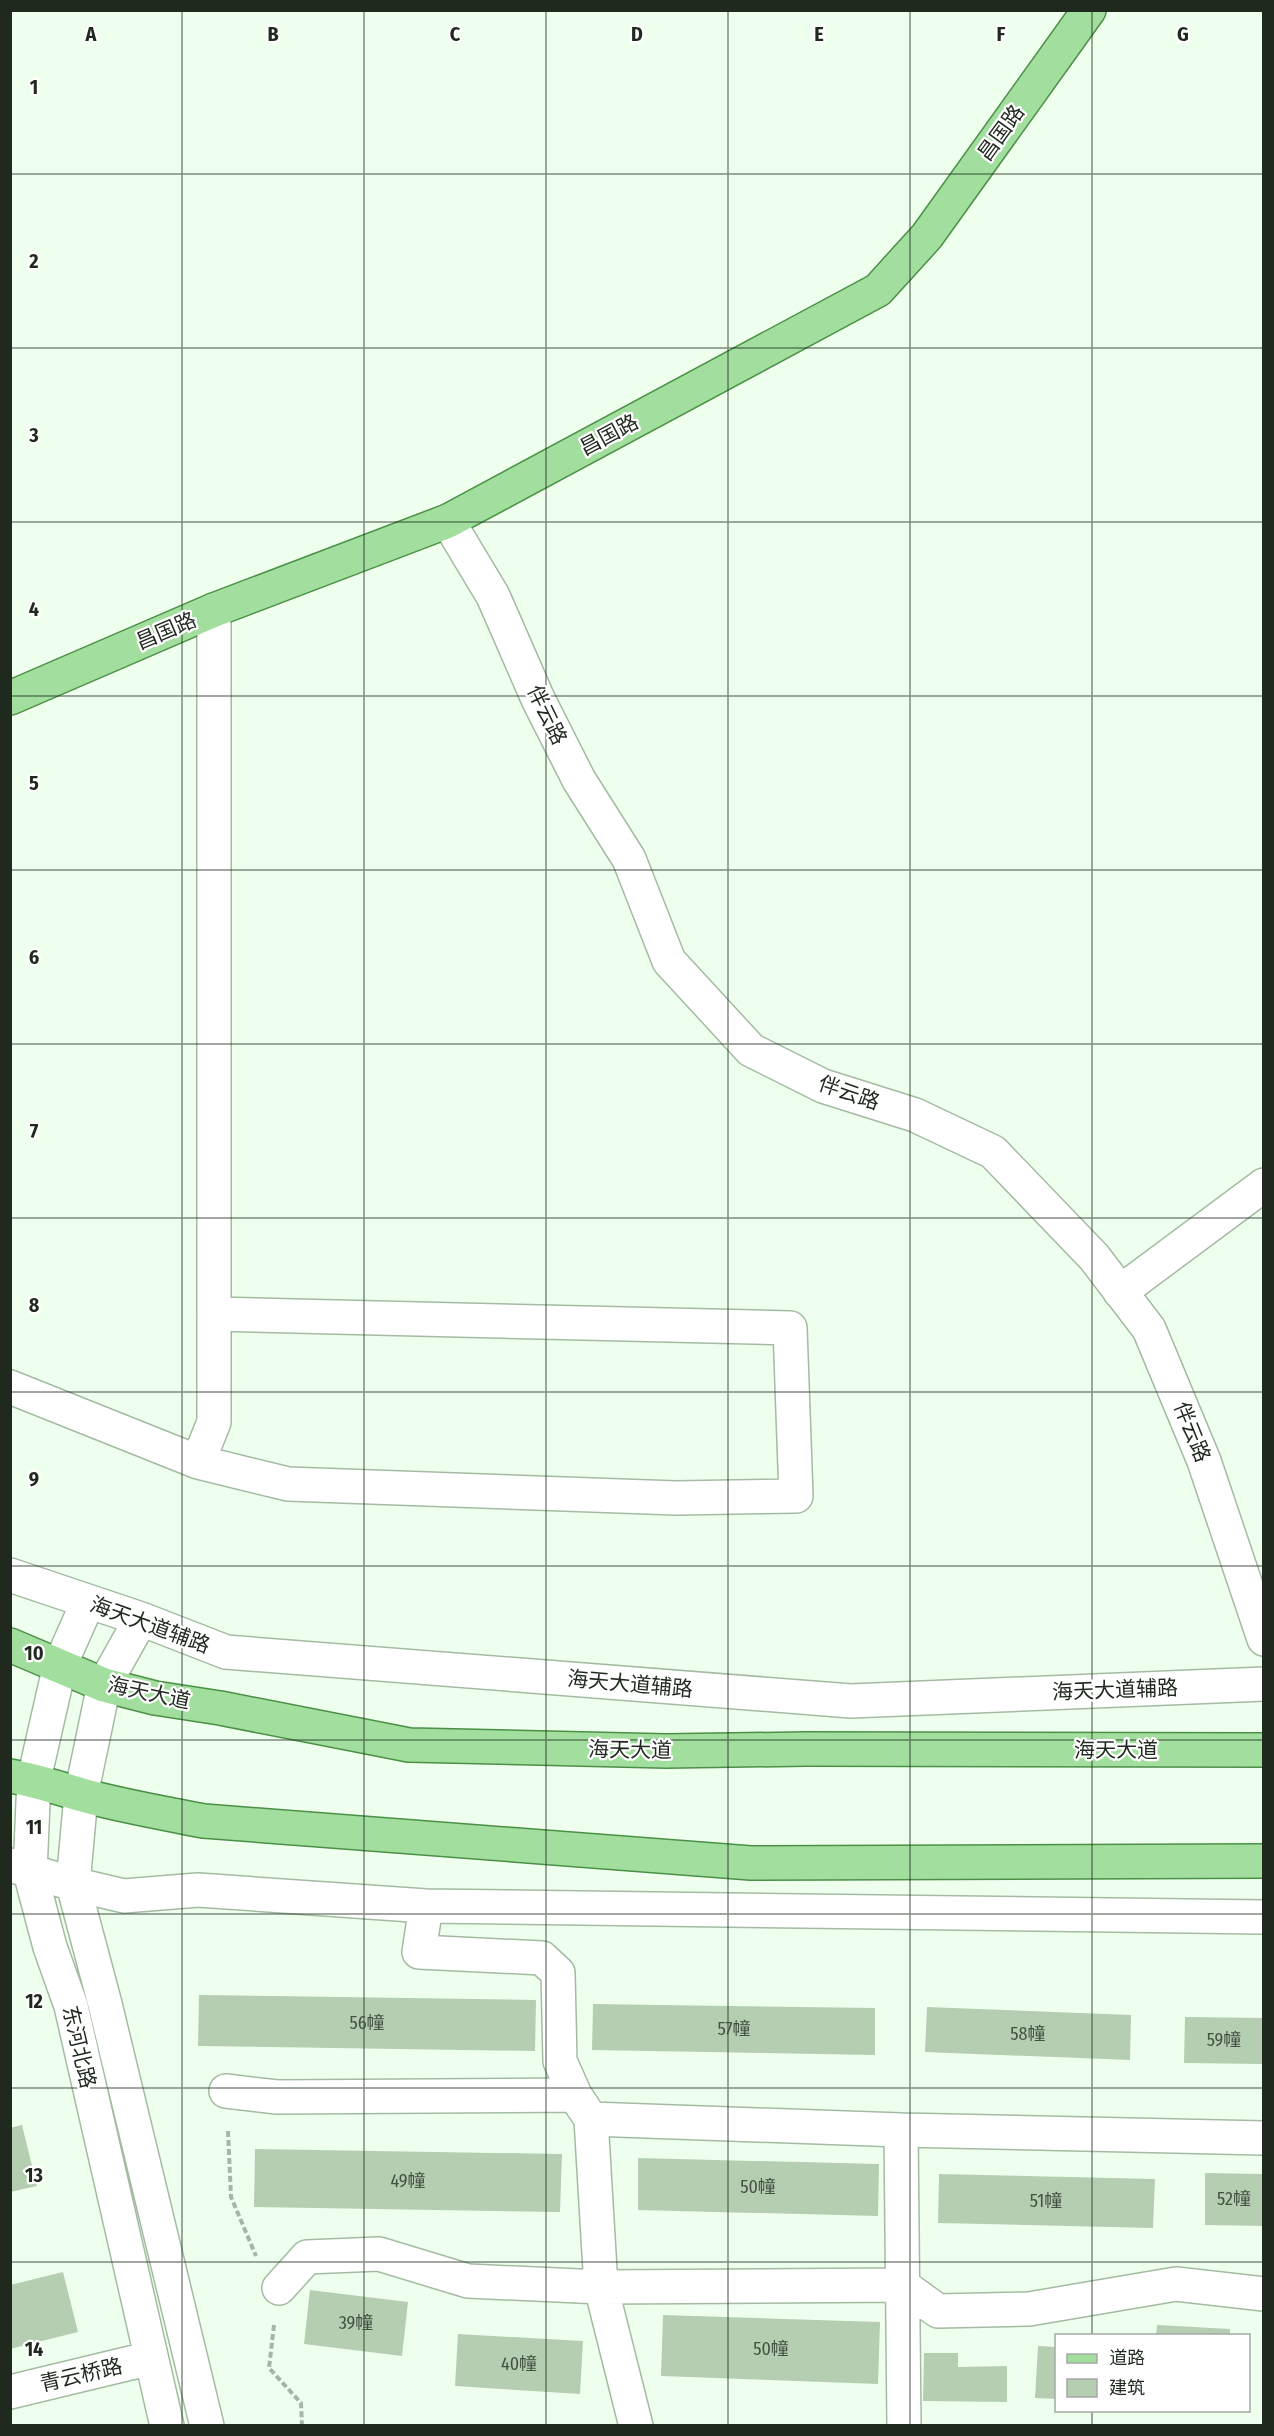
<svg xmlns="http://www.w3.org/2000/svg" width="1274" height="2436" font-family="'Fira Sans Condensed','Noto Sans SC',sans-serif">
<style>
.building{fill:#b5ceb2}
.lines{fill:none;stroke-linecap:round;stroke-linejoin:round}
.minor-casing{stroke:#a3bca1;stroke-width:36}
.major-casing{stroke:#4c9047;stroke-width:36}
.path{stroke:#a7b5a6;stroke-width:4;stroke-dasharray:6 3;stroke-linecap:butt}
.minor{stroke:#fff;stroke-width:33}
.major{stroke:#a2de9e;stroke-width:33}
.grid{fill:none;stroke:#1f291e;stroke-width:1.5;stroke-opacity:0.55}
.labels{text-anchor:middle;stroke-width:4.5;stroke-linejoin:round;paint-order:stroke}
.number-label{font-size:18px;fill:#445243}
.street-label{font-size:21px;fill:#1f291e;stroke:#fff}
.grid-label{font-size:20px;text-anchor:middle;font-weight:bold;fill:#1f291e;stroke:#fff;stroke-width:4.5;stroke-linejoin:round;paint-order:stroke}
</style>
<rect width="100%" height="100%" fill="#efffee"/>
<path class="building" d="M199,1995L536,2000L535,2051L198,2046Z
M593,2004L875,2008V2055L592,2050Z
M927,2007L1131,2015L1130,2060L925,2052Z
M1185,2017L1264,2018V2064L1184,2063Z
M22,2125L37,2186L10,2192V2128Z
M255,2149L562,2154L560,2212L254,2207Z
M638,2158L879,2164L878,2216L638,2210Z
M1205,2173L1264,2174V2226L1205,2225Z
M939,2174L1155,2179L1153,2228L938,2223Z
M63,2272L78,2332L10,2349V2285Z
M310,2290L408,2302L402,2356L304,2344Z
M663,2315L880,2322L878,2384L661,2376Z
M1157,2325L1230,2329V2336H1156Z
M458,2334L583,2341L580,2394L455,2386Z
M1038,2346L1056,2347V2399L1035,2398Z
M924,2353H958V2367L1007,2366V2402L923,2401Z"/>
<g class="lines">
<defs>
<path id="minor" d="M448,521L493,596L538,699L579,780L629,859L669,961L751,1050L823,1086L915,1115L993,1152L1094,1257L1149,1329L1204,1461L1264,1639
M1120,1292L1264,1185
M10,1387L198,1462L214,1422V610
M198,1462L288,1484L676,1498L796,1496L790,1328L214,1314
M10,1575L141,1619L226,1652L851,1701L1264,1684
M88,1602L60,1665L34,1779L30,1872L50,1947L71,2006L167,2426
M141,1619L104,1685L81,1795L73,1884L105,2004L207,2426
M10,1865L73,1884L124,1896L198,1890L426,1906L1264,1917
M426,1906L419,1952L542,1958L558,1973L560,2061L575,2095
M226,2091L277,2097L575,2095L591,2119L901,2130L904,2426
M591,2119L601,2287L636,2426
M901,2130L1264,2138
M279,2288L307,2257L379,2254L468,2281L601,2287L902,2285L938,2311L1029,2309L1176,2284L1264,2294
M10,2392L151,2358"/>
<path id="major" d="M10,698L214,610L448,521L878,290L927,236L1089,10
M10,1645L104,1685L155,1698L220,1708L409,1745L666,1751L806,1749L1264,1750
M10,1776C35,1780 58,1788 82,1795C122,1806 163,1813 204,1821L751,1863L1264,1861"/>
</defs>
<use href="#minor" class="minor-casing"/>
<use href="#major" class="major-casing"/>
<path class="path" d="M228,2131L231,2197L256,2256
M274,2325L269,2368L301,2403L302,2426"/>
<use href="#minor" class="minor"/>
<use href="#major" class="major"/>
</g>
<path class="grid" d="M182,10V2426M364,10V2426M546,10V2426M728,10V2426M910,10V2426M1092,10V2336M10,174H1264M10,348H1264M10,522H1264M10,696H1264M10,870H1264M10,1044H1264M10,1218H1264M10,1392H1264M10,1566H1264M10,1740H1264M10,1914H1264M10,2088H1264M10,2262H1264M1092,2410V2426"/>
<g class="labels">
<g class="number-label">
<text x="367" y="2029">56幢</text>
<text x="734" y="2035">57幢</text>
<text x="1028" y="2040">58幢</text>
<text x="1224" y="2046">59幢</text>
<text x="408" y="2187">49幢</text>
<text x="758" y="2193">50幢</text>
<text x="1234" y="2205">52幢</text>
<text x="1046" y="2207">51幢</text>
<text x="356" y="2329">39幢</text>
<text x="771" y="2355">50幢</text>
<text x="519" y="2370">40幢</text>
</g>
<g class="street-label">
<text transform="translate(1001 133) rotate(-54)" y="7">昌国路</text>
<text transform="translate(609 435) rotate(-28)" y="7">昌国路</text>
<text transform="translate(166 631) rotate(-23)" y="7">昌国路</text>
<text transform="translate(547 715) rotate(64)" y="7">伴云路</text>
<text transform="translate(849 1093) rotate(19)" y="7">伴云路</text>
<text transform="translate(1192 1432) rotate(68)" y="7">伴云路</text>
<text transform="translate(150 1625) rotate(20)" y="7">海天大道辅路</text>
<text transform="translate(630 1684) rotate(5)" y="7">海天大道辅路</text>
<text transform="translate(1115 1690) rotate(-2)" y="7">海天大道辅路</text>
<text transform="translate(149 1693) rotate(12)" y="7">海天大道</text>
<text transform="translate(630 1750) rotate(1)" y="7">海天大道</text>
<text x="1116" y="1757">海天大道</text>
<text transform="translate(79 2047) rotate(77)" y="7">东河北路</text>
<text transform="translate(81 2375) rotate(-13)" y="7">青云桥路</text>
</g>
</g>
<g class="grid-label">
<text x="91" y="41">A</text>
<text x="273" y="41">B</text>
<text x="455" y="41">C</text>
<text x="637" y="41">D</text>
<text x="819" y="41">E</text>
<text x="1001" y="41">F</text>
<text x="1183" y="41">G</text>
<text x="34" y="94">1</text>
<text x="34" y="268">2</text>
<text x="34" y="442">3</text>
<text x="34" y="616">4</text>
<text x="34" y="790">5</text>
<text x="34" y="964">6</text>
<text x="34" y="1138">7</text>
<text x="34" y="1312">8</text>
<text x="34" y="1486">9</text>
<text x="34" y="1660">10</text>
<text x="34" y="1834">11</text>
<text x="34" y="2008">12</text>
<text x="34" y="2182">13</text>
<text x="34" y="2356">14</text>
</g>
<rect width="1274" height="2436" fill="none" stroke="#1f291e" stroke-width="24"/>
<rect x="1055" y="2334" width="195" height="78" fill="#ffffff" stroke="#a5a9a5" stroke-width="1.5"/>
<rect x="1067" y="2354" width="30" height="9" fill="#a2de9e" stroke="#a5a9a5" stroke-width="1.5"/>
<text x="1109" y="2364" font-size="18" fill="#1f291e">道路</text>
<rect x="1067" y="2379" width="30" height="18" fill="#b5ceb2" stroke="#a5a9a5" stroke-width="1.5"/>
<text x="1109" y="2394" font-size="18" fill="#1f291e">建筑</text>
</svg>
